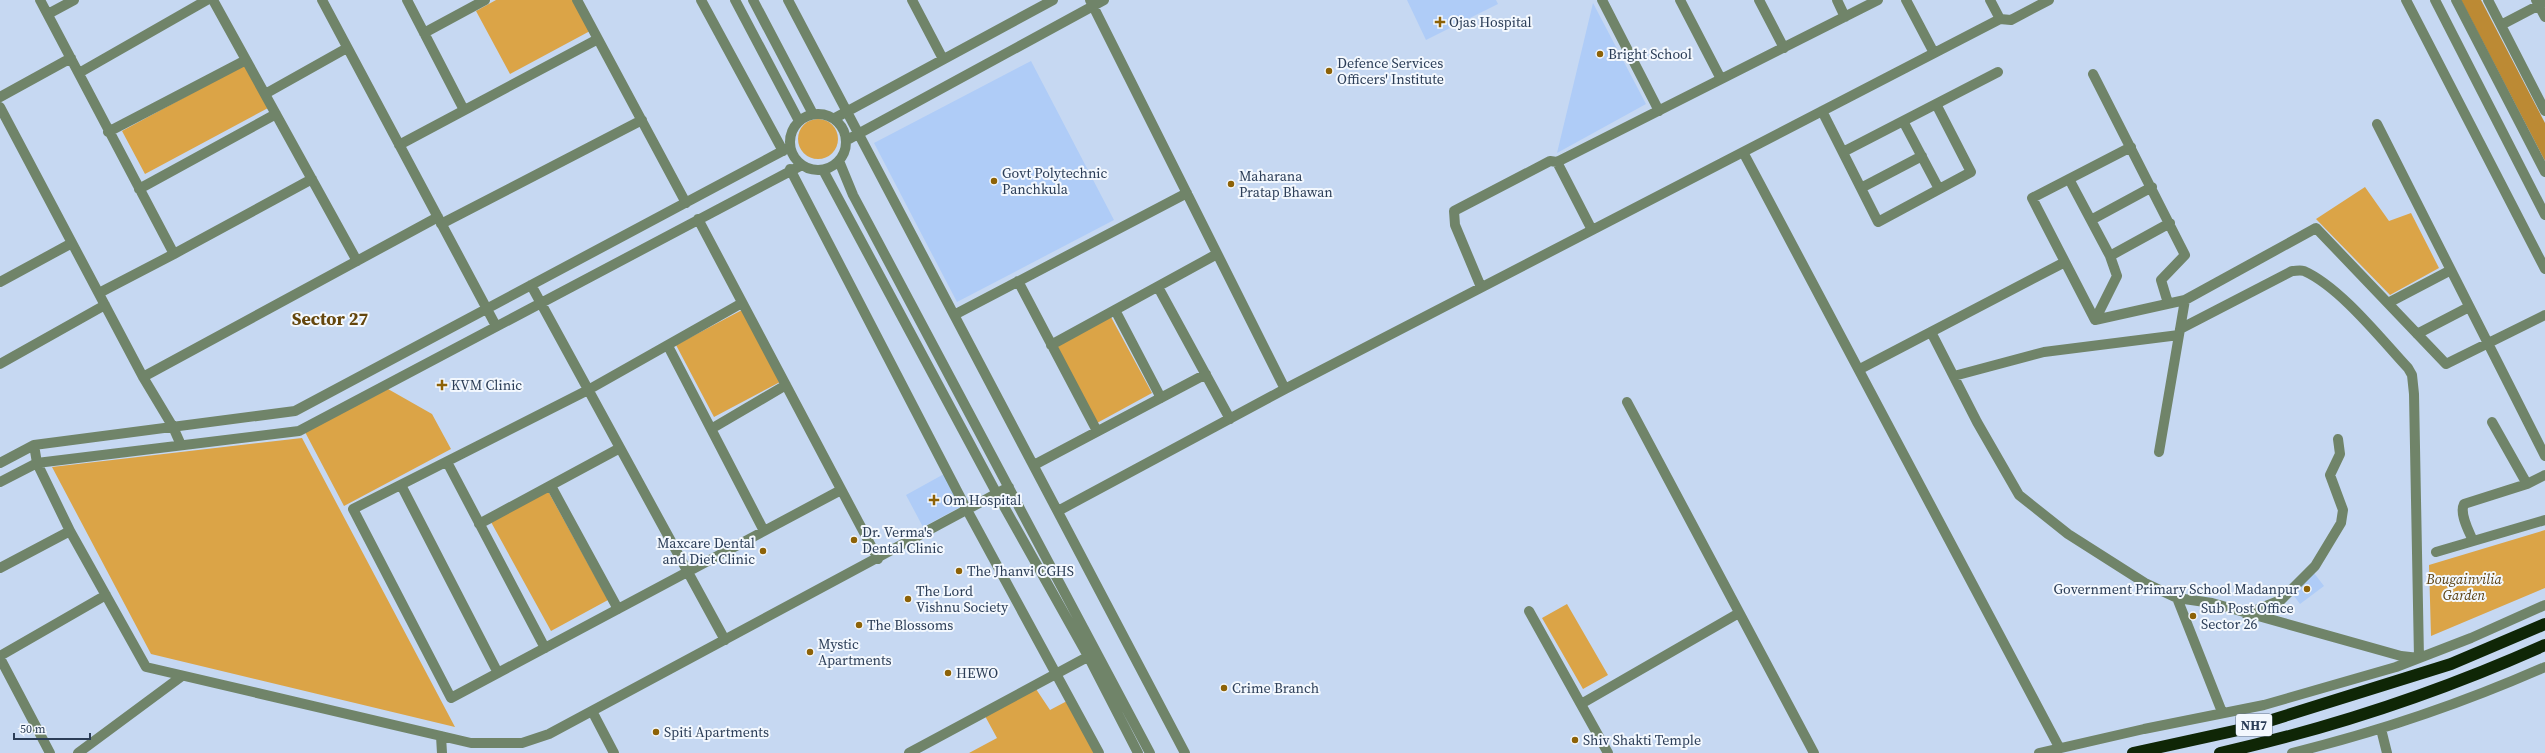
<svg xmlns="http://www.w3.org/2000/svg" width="2545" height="753" font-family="'Source Serif 4',serif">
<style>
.built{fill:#afccf7}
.green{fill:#dba447}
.forest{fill:#bc8a34}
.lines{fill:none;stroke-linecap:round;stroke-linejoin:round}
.minor{stroke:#708469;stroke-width:10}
.highway{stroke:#0f2606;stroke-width:12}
.poi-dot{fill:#8d6207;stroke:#f3f8fe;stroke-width:1.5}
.labels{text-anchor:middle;stroke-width:4;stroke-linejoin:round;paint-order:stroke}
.shield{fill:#f3f8fe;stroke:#677589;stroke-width:1}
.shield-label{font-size:13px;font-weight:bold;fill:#2b3d57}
.poi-label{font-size:14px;fill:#2b3d57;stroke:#f3f8fe;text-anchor:start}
.park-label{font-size:14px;font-style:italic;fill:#5b4112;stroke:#f3f8fe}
.district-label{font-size:18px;font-weight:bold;fill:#64460d;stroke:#f3f8fe}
</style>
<rect width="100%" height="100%" fill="#c6d8f2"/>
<path class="built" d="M1407,0H1496L1498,4L1426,40Z
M1593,3L1646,104L1557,153Z
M1031,61L1114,220L957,302L874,143Z
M944,474L962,506L923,527L906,495Z
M2314,573L2324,586L2300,604L2291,592Z"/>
<path class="green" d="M496,0H573L590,31L510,74L476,11Z
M244,65L268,108L145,174L122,131Z
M798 139a20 20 0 1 1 40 0a20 20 0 1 1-40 0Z
M2365,187L2389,221L2411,213L2439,268L2390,295L2316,219Z
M742,310L780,382L714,417L676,345Z
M1111,317L1152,393L1097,423L1056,346Z
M388,389L432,414L451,449L344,506L305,432Z
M302,438L455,727L151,654L52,467Z
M548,491L608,600L551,631L491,522Z
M2545,530V588L2431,636L2429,565Z
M1567,604L1608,675L1583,689L1542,618Z
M1036,689L1050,710L1067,701L1095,753H969L997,738L985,716Z"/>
<path class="forest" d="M2461,0H2481L2545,123V161Z"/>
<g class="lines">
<path class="minor" d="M40,0L174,254L99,293
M213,0L357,261
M322,0L496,326
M407,0L464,110
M577,0L686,203
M701,0L783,151
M735,0L799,121
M753,0L813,114
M788,0L1185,753
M912,0L943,59
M1090,0L1285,389
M1602,0L1659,111
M1680,0L1721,79
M1759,0L1784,48
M1837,0L1845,17
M1906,0L1934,53
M1990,0L2000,19
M2406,0L2545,269
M2435,0L2545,215
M2456,0L2545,172
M2488,0L2545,111
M2536,0L2545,17
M48,14L74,0
M2501,25L2545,2
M424,33L485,0
M79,73L207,0
M2093,74L2185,255L2161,280L2168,303
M265,94L347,48
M0,97L71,58
M0,107L143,377L173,427L181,445
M1822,111L1878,222L1971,172L1936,104
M790 142a28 28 0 1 1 56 0a28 28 0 1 1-56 0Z
M835,118L1053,0
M1903,121L1939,189
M2377,124L2545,456
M108,132L246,60
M847,140L1104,0
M399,145L598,39
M2131,147L2032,198L2095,320L2185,300L2316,228L2446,364L2545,315
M1743,152L2059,747
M1843,152L1998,72
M839,161L853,195L1150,753
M1557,162L1592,230
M790,169L967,510L1099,753
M823,170L997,494L1088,656L1138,753
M2069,179L2110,256L2117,276L2095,320
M1861,188L1922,156
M139,189L276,114
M698,219L878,559
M2091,220L2152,187
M441,224L642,120
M174,254L312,179
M2110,256L2170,223
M1018,281L1097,431
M0,282L72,243
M531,285L725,640
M1158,287L1230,419
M1481,287L1455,225L1454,211L1550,161L1557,162L1878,0
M742,303L588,390L353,509L451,698L841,490
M2388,303L2451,270
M1115,310L1161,398
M954,315L1187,193
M1931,332L1977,422L2019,495L2068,534L2145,583L2177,598L2212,603L2401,656L2419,658L2414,394L2412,375L2408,368C2381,339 2340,287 2304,271C2300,270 2296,271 2292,271L2180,329
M2417,334L2469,307
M1051,345L1217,254
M668,346L764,531
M0,364L105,305
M1860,369L2065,262
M1954,376L2044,352L2179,335
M143,377L438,217
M1627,402L1814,753
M2492,422L2527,484
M711,429L786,385
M34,445L37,463L70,531L146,667L471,743H522L549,734L1009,487
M2159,452L2185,300
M447,462L545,648
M0,463L34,445L295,411L790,147
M1034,465L1206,374
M0,482L37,463L299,431L802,165
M401,485L498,673
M551,486L618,609
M1058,511L1285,389L2000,19L2011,20L2049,0
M479,524L620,448
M2473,541C2469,531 2459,514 2464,504L2527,484L2545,475
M2436,552L2545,520
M0,568L70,531
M2177,598L2222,712
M1529,611L1608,753
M2246,614L2281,600L2315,566L2341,523L2343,510L2330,475L2340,454L2338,439
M0,656L106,595
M0,658L50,753
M1581,704L1739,613
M592,711L614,753
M2381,729L2387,753
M441,736L442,753
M78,753L182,676
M909,753L1093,654
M2039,753L2144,729L2264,705L2396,667L2471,638L2545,605
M2292,753C2378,732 2463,703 2545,667"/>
<path class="highway" d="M2133,753L2243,729L2451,664L2545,624
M2220,753C2332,728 2440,692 2545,645"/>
</g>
<g class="poi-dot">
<path d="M1438 16h4v4h4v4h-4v4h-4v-4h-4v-4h4z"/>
<circle cx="1600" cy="54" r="4"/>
<circle cx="1329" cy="71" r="4"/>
<circle cx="994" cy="181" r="4"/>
<circle cx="1231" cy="184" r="4"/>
<path d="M440 379h4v4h4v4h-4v4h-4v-4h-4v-4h4z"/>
<path d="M932 494h4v4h4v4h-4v4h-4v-4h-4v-4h4z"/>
<circle cx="854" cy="540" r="4"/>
<circle cx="763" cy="551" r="4"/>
<circle cx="959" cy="571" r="4"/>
<circle cx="2307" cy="589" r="4"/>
<circle cx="908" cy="599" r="4"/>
<circle cx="2193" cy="616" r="4"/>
<circle cx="859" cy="625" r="4"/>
<circle cx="810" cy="652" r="4"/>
<circle cx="948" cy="673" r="4"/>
<circle cx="1224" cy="688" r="4"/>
<circle cx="656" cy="732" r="4"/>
<circle cx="1575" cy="740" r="4"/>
</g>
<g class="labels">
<rect class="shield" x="2236" y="714" width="36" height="22" rx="3"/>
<g class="shield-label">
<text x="2254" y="730">NH7</text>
</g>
<g class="poi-label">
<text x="1449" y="27">Ojas Hospital</text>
<text x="1608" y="59">Bright School</text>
<text x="1337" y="68">Defence Services<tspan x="1337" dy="16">Officers' Institute</tspan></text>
<text x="1002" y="178">Govt Polytechnic<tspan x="1002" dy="16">Panchkula</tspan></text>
<text x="1239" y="181">Maharana<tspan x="1239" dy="16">Pratap Bhawan</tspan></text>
<text x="451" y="390">KVM Clinic</text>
<text x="943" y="505">Om Hospital</text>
<text x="862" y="537">Dr. Verma's<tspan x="862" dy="16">Dental Clinic</tspan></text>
<text x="755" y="548" text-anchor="end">Maxcare Dental<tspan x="755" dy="16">and Diet Clinic</tspan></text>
<text x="967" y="576">The Jhanvi CGHS</text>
<text x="2299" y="594" text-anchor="end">Government Primary School Madanpur</text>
<text x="916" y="596">The Lord<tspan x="916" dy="16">Vishnu Society</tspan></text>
<text x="2201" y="613">Sub Post Office<tspan x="2201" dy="16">Sector 26</tspan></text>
<text x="867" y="630">The Blossoms</text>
<text x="818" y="649">Mystic<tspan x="818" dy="16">Apartments</tspan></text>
<text x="956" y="678">HEWO</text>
<text x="1232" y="693">Crime Branch</text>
<text x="664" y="737">Spiti Apartments</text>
<text x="1583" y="745">Shiv Shakti Temple</text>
</g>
<g class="park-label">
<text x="2464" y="584">Bougainvilia<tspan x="2464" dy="16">Garden</tspan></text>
</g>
<g class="district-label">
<text x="330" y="325">Sector 27</text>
</g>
</g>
<path d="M14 733v6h76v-6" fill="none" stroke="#2b3d57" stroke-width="2"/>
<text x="20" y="733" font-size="12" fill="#2b3d57" stroke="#f3f8fe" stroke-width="3" paint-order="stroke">50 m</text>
</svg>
